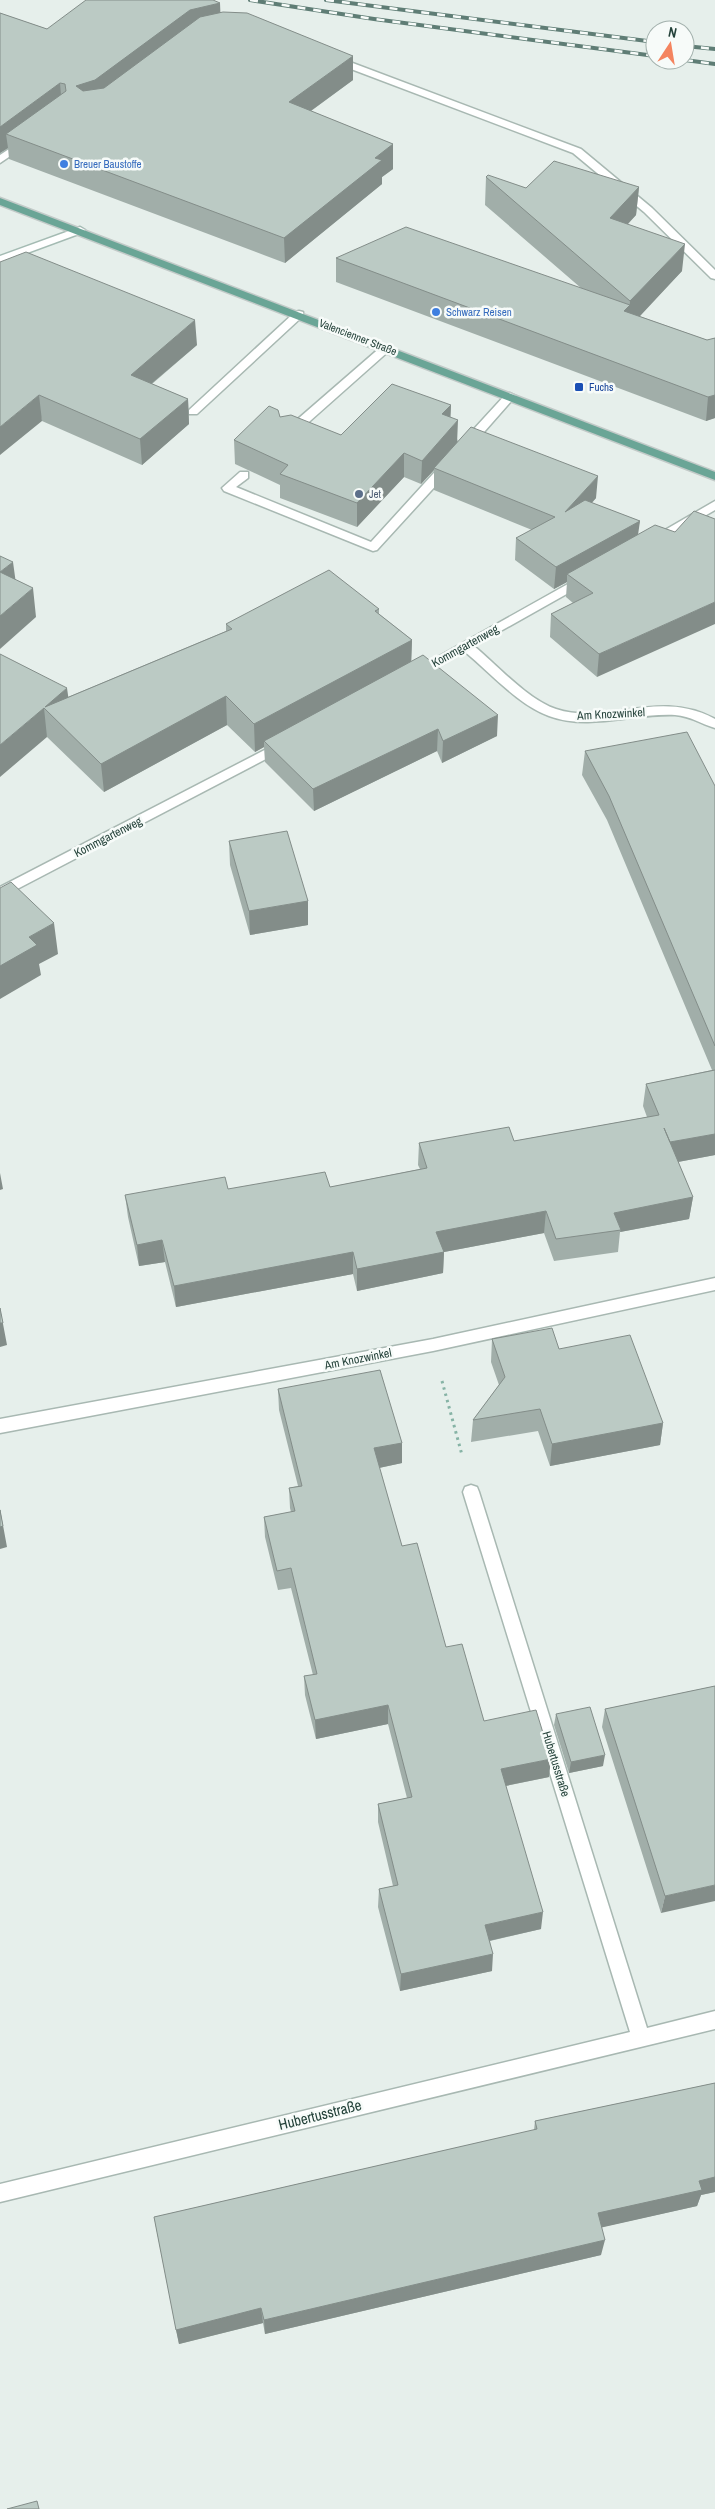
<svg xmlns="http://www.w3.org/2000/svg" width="715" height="2509" font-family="'Archivo Narrow',sans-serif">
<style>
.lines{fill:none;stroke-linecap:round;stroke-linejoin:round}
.service-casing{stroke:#a8b8b2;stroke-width:3}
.minor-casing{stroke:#a8b8b2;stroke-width:3}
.secondary-casing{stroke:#a4bbb3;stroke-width:3}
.primary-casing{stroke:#c2cac8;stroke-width:3}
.path{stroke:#86b3a5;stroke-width:3;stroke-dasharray:2.5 4;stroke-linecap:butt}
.service{fill:#fff;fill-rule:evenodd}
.minor{fill:#fff;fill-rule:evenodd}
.secondary{fill:#fff;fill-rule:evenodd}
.primary{fill:#6aa596;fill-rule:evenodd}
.rail-casing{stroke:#5f7d75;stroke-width:4}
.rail{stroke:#f7fbf9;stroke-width:2.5;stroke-dasharray:8;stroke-linecap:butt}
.wall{fill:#a1aea9}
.shaded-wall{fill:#838d89}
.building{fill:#bbcac4;stroke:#838d89}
.shop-dot{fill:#3f7fe0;stroke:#f7fbf9;stroke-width:2}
.transit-dot{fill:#1a4fb4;stroke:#f7fbf9;stroke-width:2}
.service-dot{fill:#5c6f8a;stroke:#f7fbf9;stroke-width:2}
.labels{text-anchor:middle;stroke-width:5;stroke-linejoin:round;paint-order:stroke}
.far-shop-label{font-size:11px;fill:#366cbe;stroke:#f7fbf9;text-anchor:start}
.far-street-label{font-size:11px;fill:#24423a;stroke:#f7fbf9}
.far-transit-label{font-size:11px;fill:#164399;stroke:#f7fbf9;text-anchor:start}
.far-service-label{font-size:11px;fill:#4e5e75;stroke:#f7fbf9;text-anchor:start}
.street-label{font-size:12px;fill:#24423a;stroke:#f7fbf9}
.near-street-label{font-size:15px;fill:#24423a;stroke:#f7fbf9}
</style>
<rect width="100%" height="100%" fill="#e6efeb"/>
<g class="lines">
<defs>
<path id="service" d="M334,56L581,149L652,208L715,270V279L711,278L644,212L573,153L330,61V57Z
M24,139L29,142L28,144L0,163V155Z
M299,311L303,312V316L197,414H189V410L295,312Z
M386,345L390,346V350L292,437H284V431L382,346Z
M510,393L516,396L514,398L470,448H462V442L506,394Z
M447,462L451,463V469L377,550L373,551L224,491L222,488L240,472H248V478L236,487L371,542L443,463Z"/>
<path id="minor" d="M715,501V510L656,544H648L646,541Z
M584,575L588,576L590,579L588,582L474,646C497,665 527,699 556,709C608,726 658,688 715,719V728C701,724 691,716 675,715C635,713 589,731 549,716C517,704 491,673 464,651L421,675H413L411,672Z
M282,741L287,742L288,745L287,748L0,898V887Z
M715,1278V1290L433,1351L0,1433V1419L433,1339Z
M471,1485L477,1487L479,1492L647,2028L715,2011V2029L0,2202V2184L630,2032L463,1492L465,1487Z"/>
<path id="secondary" d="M80,227L85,230L84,232L0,263V256Z"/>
<path id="primary" d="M0,198L715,472V480L0,205Z"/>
</defs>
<use href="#service" class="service-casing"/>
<use href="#minor" class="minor-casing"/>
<use href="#secondary" class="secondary-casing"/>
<use href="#primary" class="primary-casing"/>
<path class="path" d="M442,1381L462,1455"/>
<use href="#service" class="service"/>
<use href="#minor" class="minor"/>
<use href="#secondary" class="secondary"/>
<use href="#primary" class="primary"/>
<defs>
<path id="rail" d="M250,0L374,19L655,56
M326,0L655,42
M685,46L715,49
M685,60L715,64"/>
</defs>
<use href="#rail" class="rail-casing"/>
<use href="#rail" class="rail"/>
</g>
<path class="wall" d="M220,3V12L353,56V80L311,111L393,144V169L382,177V184L285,263L9,159L8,148L0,153V13L47,29Z
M486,177L526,188L639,187L636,215L628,224L682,271L639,316L707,340L715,338V418L706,421L336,282V258L581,288L485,205Z
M0,262L197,345L152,384L188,399L189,424L142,465L42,421Z
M451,405L450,417L458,442L596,498L592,503L640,521L597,677L550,637L551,614L573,603L566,597L567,582L554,589L515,560L516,538L532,530L434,490V470L421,484L404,477L357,527L280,498V485L235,464L234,440L280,417L341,435Z
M379,609V614L412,640L411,662L497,736L442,763L437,751L314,811L265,762L264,747L255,752L227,725L104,792L47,737L0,654L68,697L226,631V624Z
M585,751L715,786V1155L678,1162L693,1197L689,1219L620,1232L618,1252L554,1261L544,1233L444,1252L443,1273L357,1291L353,1274L176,1307L165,1262L139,1266L128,1217L125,1195L228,1189L330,1187L420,1169L418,1165L419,1143L514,1141L647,1117L643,1106L646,1084L712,1070L607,820L582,775Z
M229,841L308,901V925L250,935L230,865Z
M492,1339L559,1349L663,1423L660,1445L550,1466L538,1431L471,1442L473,1420L499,1385L491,1362Z
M278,1389L402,1443V1463L379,1468L402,1546L446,1647L484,1721L549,1777L506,1786L541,1929L490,1941L492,1971L400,1991L378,1907L379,1889L393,1886L378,1822V1804L407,1798L388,1724L316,1739L305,1695L304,1676L313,1675L291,1588L278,1590L265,1537L264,1517L291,1512L290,1508L289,1488L298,1486L279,1410Z
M715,1686L661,1913L602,1727L605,1709Z
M556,1714L603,1766L569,1773L554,1725Z
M715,2083V2192L701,2195L697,2206L602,2227L601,2255L265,2334L263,2323L179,2344L154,2217L534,2130L535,2121Z"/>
<path class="shaded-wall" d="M220,3L221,27L97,104L76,86L190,10Z
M353,56V80L290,126L289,102Z
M60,83L62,107L6,134L8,148L0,153V127Z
M393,144V169L382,177V184L285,263L284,238L375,158Z
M639,187L636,215L608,245L610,218Z
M685,244L682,271L628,329L630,301Z
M630,305L628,329L624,311Z
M195,320L197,345L132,400L131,375Z
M39,395L42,421L0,455V427Z
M715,395V418L706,421L708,397Z
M188,399L189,424L142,465L140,439Z
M451,405L450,429L442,414Z
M458,420L457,444L434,468V470L421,484L422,461Z
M404,453V477L357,527V503Z
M598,476L596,498L563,533L565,512Z
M640,521L637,542L567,574V582L554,589L556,567Z
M13,562L17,591L0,572Z
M33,588L36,617L0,649V616Z
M715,602V624L597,677L599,654Z
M412,640L411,668L264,741V747L255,752L254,724Z
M67,688L71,716L45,707Z
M226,696L227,725L104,792L101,764Z
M44,708L47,737L0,777V745Z
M498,715L497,736L442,763L443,741Z
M438,729L437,751L314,811L313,789Z
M308,901V925L250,935L249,911Z
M54,923L58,954L39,964L41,975L0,999V966L29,937Z
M715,1134V1155L667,1164L670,1142Z
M0,1173L3,1189L0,1190Z
M693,1197L689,1219L620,1232L621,1230L614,1213Z
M546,1211L544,1233L444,1252L443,1273L357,1291V1269L436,1232Z
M162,1240L165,1262L139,1266L137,1245Z
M353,1252V1274L176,1307L174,1286Z
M0,1308L7,1345L0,1347Z
M663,1423L660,1445L550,1466L552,1444Z
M402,1443V1463L374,1469V1448Z
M0,1509L7,1547L0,1549Z
M388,1705V1724L316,1739L315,1720Z
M605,1755L603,1766L569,1773L571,1762Z
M551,1759L549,1777L500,1787L501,1769Z
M715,1885V1901L661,1913L665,1896Z
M543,1912L541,1929L484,1942L485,1925Z
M493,1954L492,1971L400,1991L401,1974Z
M715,2177V2192L701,2195L697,2206L595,2229L598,2213L699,2181Z
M605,2240L601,2255L265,2334L264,2320Z
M261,2308L263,2323L179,2344L176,2330Z"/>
<path class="building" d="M86,0H213L220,3L190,10L95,80L76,86L83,91L104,88L200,17L223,12L247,13L353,56L289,102L393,144L375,158L382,160L284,238L6,134L66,91L65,84L60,83L0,127V13L47,29Z
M554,161L639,187L610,218L685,244L630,301L486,177L488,175L526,188Z
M406,227L630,305L624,311L707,340L715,338V395L708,397L336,258Z
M26,252L195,320L131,375L188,399L140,439L39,395L0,427V262Z
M392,384L451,405L442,414L458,420L422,461L404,453L357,503L280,474L288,465L234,440L269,406L278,410L280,417L291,415L341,435Z
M471,427L598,476L565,512L585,500L640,521L556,567L516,538L555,517L434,468Z
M694,511L715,519V602L599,654L551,614L593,593L567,574L655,525L675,532Z
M0,556L13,562L0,572L33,588L0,616Z
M329,570L379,609L375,611L412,640L254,724L226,696L101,764L44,708L0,745V654L67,688L45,707L232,629L226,624Z
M423,655L498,715L443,741L438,729L313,789L264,741Z
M687,732L715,786V1046L609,796L585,751Z
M287,831L308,901L249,911L229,841Z
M11,882L54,923L29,937L37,945L0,966V888Z
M715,1070V1134L670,1142L664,1128L693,1197L614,1213L621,1230L556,1239L546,1211L436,1232L444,1252L357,1269L353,1252L174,1286L162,1240L137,1245L125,1195L225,1177L228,1189L325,1172L330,1187L427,1168L419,1143L509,1127L514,1141L659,1115L646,1084Z
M0,1308L3,1323H0Z
M552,1328L559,1349L630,1335L663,1423L552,1444L540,1409L473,1420L505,1377L492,1339Z
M380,1370L402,1443L374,1448L402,1546L417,1543L446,1647L462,1644L484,1721L536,1710L551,1759L501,1769L543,1912L485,1925L493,1954L401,1974L379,1889L398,1885L378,1804L412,1797L388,1705L315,1720L304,1676L317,1674L291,1568L277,1571L264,1517L295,1511L289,1488L302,1486L278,1389Z
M0,1510L3,1526L0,1527Z
M715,1686V1885L665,1896L605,1709Z
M590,1707L605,1755L571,1762L556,1714Z
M715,2083V2177L699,2181L702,2190L598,2213L605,2240L264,2320L261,2308L176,2330L154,2217L537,2129L535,2121Z
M37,2501L39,2509H7Z"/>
<g class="shop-dot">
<circle cx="64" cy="164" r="5"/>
<circle cx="436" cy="312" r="5"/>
</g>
<rect class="transit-dot" x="574" y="382" width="10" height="10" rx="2.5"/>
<circle class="service-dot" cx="359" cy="494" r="5"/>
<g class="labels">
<g class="far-shop-label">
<text x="74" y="168">Breuer Baustoffe</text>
<text x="446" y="316">Schwarz Reisen</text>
</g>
<g class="far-street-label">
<text transform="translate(358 337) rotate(21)" y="4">Valencienner Straße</text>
</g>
<g class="far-transit-label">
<text x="589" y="391">Fuchs</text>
</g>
<g class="far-service-label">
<text x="369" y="498">Jet</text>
</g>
<g class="street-label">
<text transform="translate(465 646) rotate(-29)" y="4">Kommgartenweg</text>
<text transform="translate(611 714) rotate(-3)" y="4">Am Knozwinkel</text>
<text transform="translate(108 837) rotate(-27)" y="4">Kommgartenweg</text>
<text transform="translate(358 1359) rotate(-11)" y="4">Am Knozwinkel</text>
<text transform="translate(556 1764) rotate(73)" y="4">Hubertusstraße</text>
</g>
<g class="near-street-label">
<text transform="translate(320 2115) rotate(-14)" y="5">Hubertusstraße</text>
</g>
</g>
<g transform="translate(670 45) rotate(12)"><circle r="24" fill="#f7fbf9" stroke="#a3b1ad"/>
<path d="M0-4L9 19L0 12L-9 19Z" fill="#f4845f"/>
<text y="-8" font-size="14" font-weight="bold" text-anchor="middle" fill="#24423a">N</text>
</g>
</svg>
